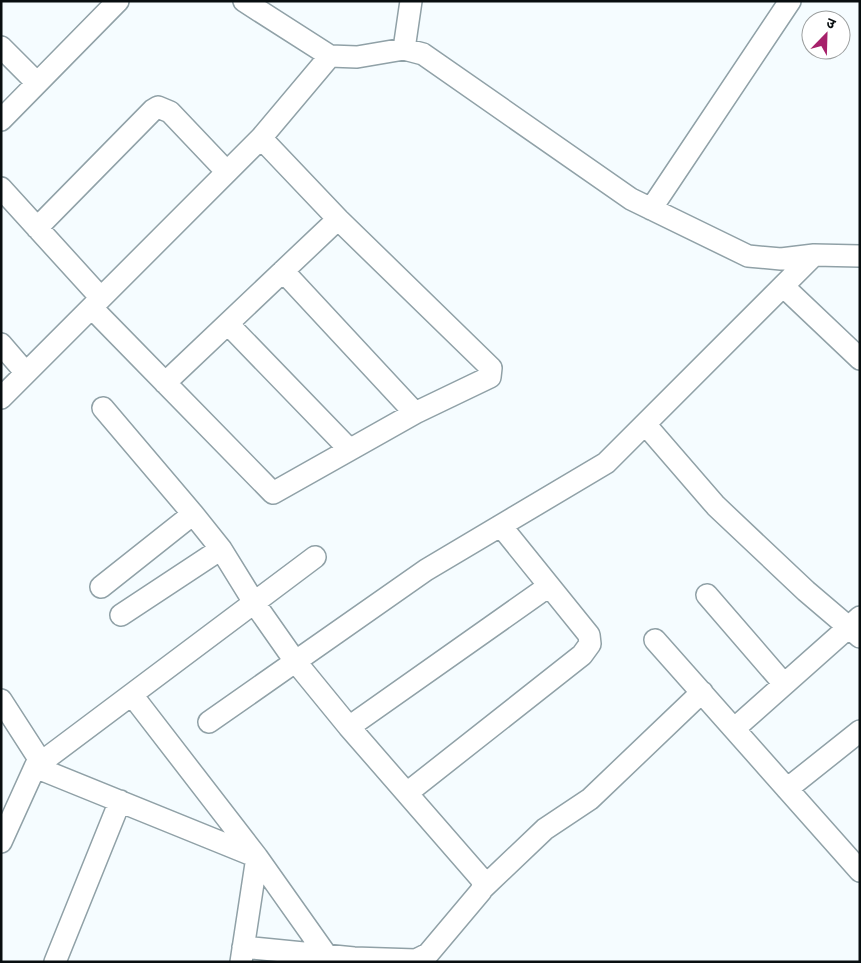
<svg xmlns="http://www.w3.org/2000/svg" width="861" height="963" font-family="Cabin,'Noto Sans Devanagari',sans-serif">
<style>
.lines{fill:none;stroke-linecap:round;stroke-linejoin:round}
.minor-casing{stroke:#90a1a7;stroke-width:24}
.minor{stroke:#fff;stroke-width:21}
</style>
<rect width="100%" height="100%" fill="#f5fcff"/>
<g class="lines">
<defs>
<path id="minor" d="M244,1L330,56L357,57L404,49L423,54L631,199L748,256L781,259L814,255L860,256
M1,47L36,82
M404,49L411,1
M1,120L118,1
M1,188L101,298
M651,209L790,1
M37,228L153,110L158,107L170,112L227,172
M283,271L415,413
M783,286L860,359
M92,308L273,493L415,413L490,377L491,368L338,219L261,138
M228,324L349,449
M1,344L26,373
M165,383L338,219
M1,398L261,138L330,56
M103,408L193,514L221,549L255,604L295,661L349,727L484,882L481,891L428,954L416,960L354,958L243,947
M645,424L716,506L806,591L860,637
M101,587L193,514
M707,595L784,684
M121,615L221,549
M655,640L860,871
M132,695L257,857L327,956
M1,700L41,762
M209,722L426,570L606,463L814,255
M349,727L549,586
M734,729L860,617
M35,767L257,857L241,962
M787,789L860,731
M407,793L582,655L590,644L589,635L501,526
M1,842L35,767L315,557
M483,888L545,829L590,799L702,692
M55,962L120,801"/>
</defs>
<use href="#minor" class="minor-casing"/>
<use href="#minor" class="minor"/>
</g>
<rect width="861" height="963" fill="none" stroke="#080e10" stroke-width="5"/>
<g transform="translate(826 35) rotate(23)"><circle r="24" fill="#ffffff" stroke="#9c9f9f"/>
<path d="M0-4L9 19L0 12L-9 19Z" fill="#a7216b"/>
<text y="-8" font-size="14" font-weight="bold" text-anchor="middle" fill="#080e10">उ</text>
</g>
</svg>
